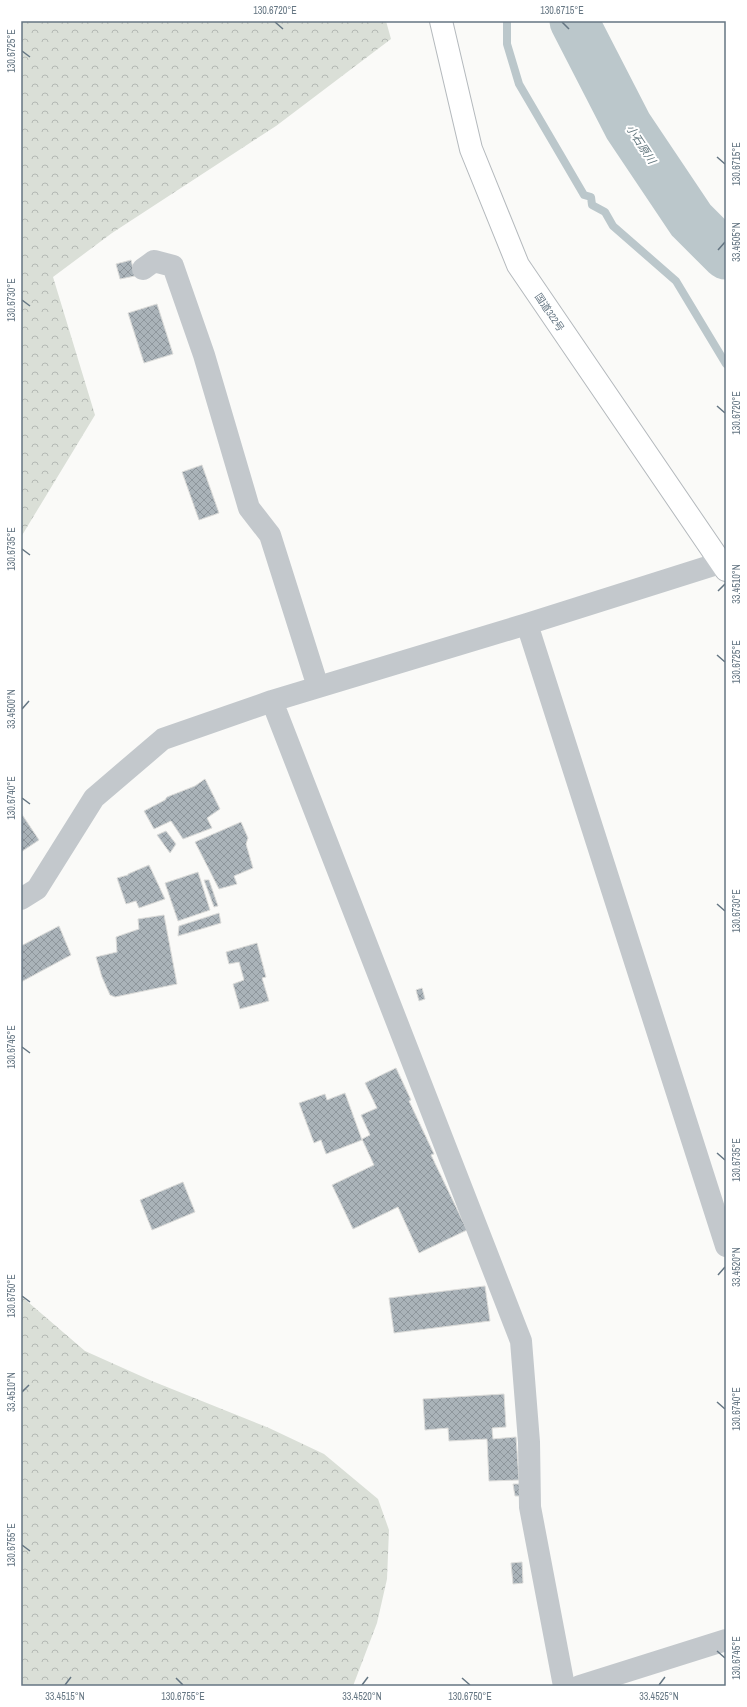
<svg xmlns="http://www.w3.org/2000/svg" width="747" height="1707" font-family="'Archivo Narrow','Noto Sans JP',sans-serif">
<style>
.forest{fill:url(#forest-crowns)}
.lines{fill:none;stroke-linecap:round;stroke-linejoin:round}
.stream{stroke:#bbc7cb;stroke-width:8}
.river{stroke:#bbc7cb;stroke-width:49}
.building{fill:url(#building-cross-hatch);stroke:#dcdcda}
.trunk-casing{stroke:#b4b9bd;stroke-width:24}
.minor{stroke:#c3c8cc;stroke-width:22}
.trunk{stroke:#fff;stroke-width:22}
.ticks{fill:none;stroke:#657683;stroke-width:1.5}
.labels{text-anchor:middle;stroke-width:4;stroke-linejoin:round;paint-order:stroke}
.street-label{font-size:10px;fill:#657683;stroke:#fff}
.water-label{font-size:11px;font-style:italic;fill:#60757c;stroke:#fff}
.neatline{fill:none;stroke:#657683;stroke-width:1.5}
.ticks-label{font-size:10px;text-anchor:middle;fill:#657683}
</style>
<defs>
<pattern id="forest-crowns" width="20" height="18" patternUnits="userSpaceOnUse"><rect width="20" height="18" fill="#dadfd7"/><path d="M2 6a3 3 0 1 1 6 0M12 15a3 3 0 1 1 6 0" fill="none" stroke="#b4b9b4"/></pattern>
<pattern id="building-cross-hatch" width="8" height="8" patternUnits="userSpaceOnUse"><rect width="8" height="8" fill="#aab3b9"/><path d="M0 0l8 8M0 8l8-8" fill="none" stroke="#8e969c"/></pattern>
</defs>
<rect width="100%" height="100%" fill="#fafaf8"/>
<path class="forest" d="M21,21H386L391,39L276,126L112,233L53,277L95,415L21,537Z
M21,1296L85,1351L152,1381L269,1428L324,1454L378,1499L389,1530L387,1579L377,1623L353,1686H21Z"/>
<g class="lines">
<path class="stream" d="M507,21V44L519,84L584,195L591,197L592,205L605,212L613,226L676,281L726,364"/>
<path class="river" d="M574,21L628,126L691,220L726,255"/>
</g>
<path class="building" d="M131,260L135,276L120,279L116,264Z
M157,304L173,354L144,363L128,313Z
M202,465L219,513L199,520L182,472Z
M205,779L220,809L207,818L212,828L183,839L171,821L154,829L144,811L165,800L167,797L195,786Z
M21,813L39,840L21,852Z
M241,822L248,838L246,844L253,868L234,876L237,884L219,889L195,842Z
M166,831L176,844L170,853L157,835Z
M149,865L165,899L139,908L136,901L126,904L117,878L128,875V874Z
M198,872L210,910L178,921L165,883Z
M204,880H209L218,906L214,907Z
M219,913L221,923L178,936L179,926Z
M164,915L177,984L115,997L110,995L102,977L96,957L117,952L116,937L139,929L138,919Z
M59,926L71,955L21,982V946Z
M257,943L266,977L262,978L269,1001L240,1009L233,984L244,980L239,962L229,964L226,952Z
M422,988L425,999L419,1001L416,990Z
M396,1068L411,1100L409,1101L434,1154L431,1155L467,1230L419,1253L398,1207L353,1229L332,1185L374,1165L362,1139L370,1135L361,1115L377,1108L365,1083Z
M345,1093L362,1140L326,1154L321,1140L314,1143L299,1103L325,1094L327,1100Z
M183,1182L195,1212L152,1230L140,1200Z
M485,1286L490,1321L394,1333L389,1298Z
M504,1394L506,1427L492,1428L493,1439L516,1437L519,1480L489,1481L487,1439L449,1441L448,1428L425,1430L423,1399Z
M513,1484H520L521,1496H515Z
M522,1562L523,1583L513,1584L511,1563Z"/>
<g class="lines">
<defs>
<path id="trunk" d="M441,21L471,149L518,265L726,570"/>
</defs>
<use href="#trunk" class="trunk-casing"/>
<path class="minor" d="M143,269L154,261L173,266L204,355L249,508L270,535L318,687
M527,624L726,1246
M21,899L37,889L94,798L163,739L272,701
M564,1686L530,1507L529,1442L521,1341L272,701L527,624L720,563
M580,1686L726,1640"/>
<use href="#trunk" class="trunk"/>
</g>
<path class="ticks" d="M275,22L283,29M562,22L569,29M22,51L30,57M717,157L725,164M718,250L725,242M22,300L30,306M717,406L725,413M22,549L30,555M718,591L725,584M717,655L725,662M22,709L29,701M22,798L30,804M717,904L725,911M22,1047L30,1053M717,1153L725,1160M718,1275L725,1267M22,1296L30,1302M22,1392L29,1385M717,1402L725,1409M22,1545L30,1551M717,1651L725,1658M176,1678L183,1685M462,1678L470,1685M65,1685L71,1677M362,1685L368,1677M659,1685L665,1677"/>
<g class="labels">
<g class="street-label">
<text transform="translate(550 312) rotate(56)" y="4">国道322号</text>
</g>
<g class="water-label">
<text transform="translate(641 144) rotate(57)" y="4">小石原川</text>
</g>
</g>
<rect width="747" height="1707" fill="none" stroke="#ffffff" stroke-width="44"/>
<rect x="22" y="22" width="703" height="1663" class="neatline"/>
<g class="ticks-label">
<text x="275" y="14">130.6720°E</text>
<text x="562" y="14">130.6715°E</text>
<text transform="translate(11 51) rotate(-90)" y="4">130.6725°E</text>
<text transform="translate(736 164) rotate(-90)" y="4">130.6715°E</text>
<text transform="translate(736 242) rotate(-90)" y="4">33.4505°N</text>
<text transform="translate(11 300) rotate(-90)" y="4">130.6730°E</text>
<text transform="translate(736 413) rotate(-90)" y="4">130.6720°E</text>
<text transform="translate(11 549) rotate(-90)" y="4">130.6735°E</text>
<text transform="translate(736 584) rotate(-90)" y="4">33.4510°N</text>
<text transform="translate(736 662) rotate(-90)" y="4">130.6725°E</text>
<text transform="translate(11 709) rotate(-90)" y="4">33.4500°N</text>
<text transform="translate(11 798) rotate(-90)" y="4">130.6740°E</text>
<text transform="translate(736 911) rotate(-90)" y="4">130.6730°E</text>
<text transform="translate(11 1047) rotate(-90)" y="4">130.6745°E</text>
<text transform="translate(736 1160) rotate(-90)" y="4">130.6735°E</text>
<text transform="translate(736 1267) rotate(-90)" y="4">33.4520°N</text>
<text transform="translate(11 1296) rotate(-90)" y="4">130.6750°E</text>
<text transform="translate(11 1392) rotate(-90)" y="4">33.4510°N</text>
<text transform="translate(736 1409) rotate(-90)" y="4">130.6740°E</text>
<text transform="translate(11 1545) rotate(-90)" y="4">130.6755°E</text>
<text transform="translate(736 1658) rotate(-90)" y="4">130.6745°E</text>
<text x="65" y="1700">33.4515°N</text>
<text x="183" y="1700">130.6755°E</text>
<text x="362" y="1700">33.4520°N</text>
<text x="470" y="1700">130.6750°E</text>
<text x="659" y="1700">33.4525°N</text>
</g>
</svg>
